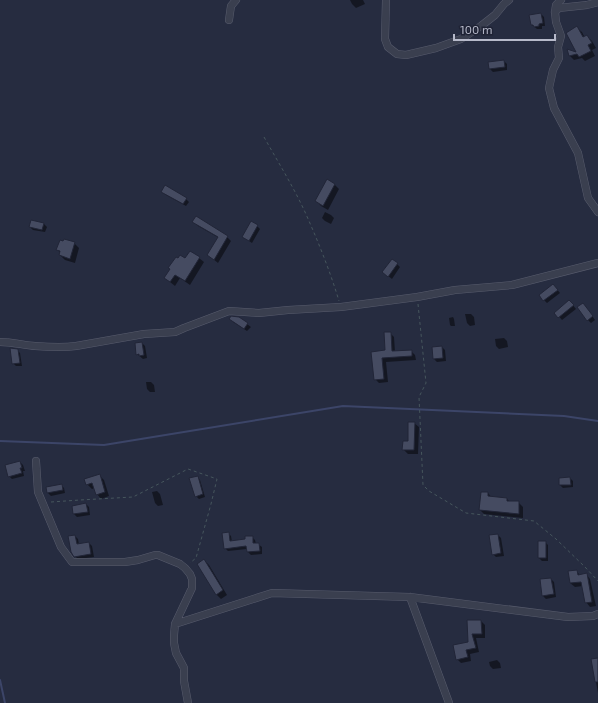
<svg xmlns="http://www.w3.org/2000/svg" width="598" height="703" font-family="'Exo 2',sans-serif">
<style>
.shadow{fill:#0007}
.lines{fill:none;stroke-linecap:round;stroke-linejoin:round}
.stream{stroke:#3c4568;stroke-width:2}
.building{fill:#454b61;stroke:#212537}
.minor-casing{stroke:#585c6d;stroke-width:8}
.path{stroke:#46565d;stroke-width:1;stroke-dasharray:3 3;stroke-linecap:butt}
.minor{stroke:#3a3f4f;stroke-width:7}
</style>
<rect width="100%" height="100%" fill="#262c40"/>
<path class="shadow" d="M350,0H363L365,4L356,8L352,4Z
M541,14L544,17L545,26H542V29H537L532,25Z
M577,28L582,32L585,38L587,36L592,41L596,48L592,50L595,56L585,61L582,58L574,60L570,56L578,53Z
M504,61L507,64V70L493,72L490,69Z
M334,184L339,189L328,210L321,206L317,201Z
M163,192L186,199L189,202L186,206L166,195Z
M325,212L331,215L334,218L331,224L325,221L322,218Z
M194,222L227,237L231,241L218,263L208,255L219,238L198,226Z
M44,224L47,227L45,232L33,230L30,227Z
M257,226L260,229L252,243L243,237Z
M74,243L79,248L75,263L65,260L60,255V253L58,250Z
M199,258L204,262L190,285L180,278L175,286L165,278L185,260Z
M397,264L400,267L392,279L387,275Z
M556,288L560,293L547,303L544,300Z
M572,304L576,309L562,320L556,313Z
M586,307L595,320L591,323L588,320Z
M465,314H471L474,317L475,325L470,326L467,323Z
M453,317L454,319L455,326H451L450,325L449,318Z
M239,318L251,327L247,331L233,322Z
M390,333L394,337L395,352L411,351L415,355L416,360L386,362L388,382L379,383L375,379L372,353L386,351Z
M504,338L507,341L508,347L499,349L496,346L495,339Z
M142,343L145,346L147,358L143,359L137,354Z
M442,347L445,350L446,361L437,362L434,359Z
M17,350L20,353L22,366H16L13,363Z
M146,382H151L154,385L155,392H150L147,389Z
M414,423L419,427L418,454H408L403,449L409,442Z
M20,462L23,465L25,471H23L24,476L12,479L9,476Z
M99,475L104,480L109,496L101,499L97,494L95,488L92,489L87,484Z
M197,477L200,480L205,497L199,499L196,496Z
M570,478L573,481V487L563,488L560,485Z
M61,485L64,488L65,493L51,496L48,493L47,487Z
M157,491L160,494L163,505L158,506L155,503L152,492Z
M488,493L492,498L507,499L510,502H518L523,507V518L484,514L480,510Z
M86,504L89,507L90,515L77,517L74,514L73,506Z
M228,533L231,536L232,542L246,540L252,537L255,540L256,544H258L262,547V554L251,555L248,552L247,549L228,551L225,548Z
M498,535L501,538L504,556L496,557L493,554Z
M75,536L78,539L79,545L89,543L92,546L94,557L78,559L75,556Z
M545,542L548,545V561H542L539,558Z
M204,560L209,565L227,595L221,599L216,594Z
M576,571L581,576L586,574L590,579L596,606L590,607L586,602L583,586L575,587L570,583Z
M551,579L554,582L556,597L546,599L543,596Z
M468,621H481L485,625V638H476L479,652L470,654L471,661L461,663L457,659L469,643Z
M598,659V693L592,660Z
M497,660L500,663L501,668L493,669L490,666L489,662Z"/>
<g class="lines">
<path class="stream" d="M0,441L104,445L343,406L564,416L598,421
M0,680L5,703"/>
</g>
<path class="building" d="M541,13L543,23L539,24V26L534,27L533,25H531L529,15Z
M577,26L583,37L587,35L592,43L588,45L591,51L579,57L577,54L569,56L567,49L576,52L566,33Z
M504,60L505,67L489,69L488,62Z
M327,179L335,184L323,206L315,201Z
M165,185L187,198L183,204L161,192Z
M196,216L228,236L214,260L207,255L218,237L192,222Z
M31,220L44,223L42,230L29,227Z
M251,221L258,225L249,241L242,237Z
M64,239L75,242L70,259L59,255L60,251L56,250L60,240L63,241Z
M190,251L200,257L185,281L175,275L170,282L164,278L170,269L168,268L176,257L178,258L180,255L185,258Z
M392,259L398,263L388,277L382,272Z
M553,284L558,290L543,301L539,295Z
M569,300L574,305L558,318L554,313Z
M583,303L593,316L587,321L577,307Z
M231,316L239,317L248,323L244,329L229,319Z
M384,332H391L392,351L412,350V356L382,358L384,379L374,380L371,352L385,350Z
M142,342L144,355L139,356V354L136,355L135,343Z
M442,346L443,358L433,359L432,347Z
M10,348L18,349L20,363L12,364Z
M408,422H415L414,450H402L403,441H408Z
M20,461L22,468H20L22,473L8,477L5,465Z
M100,474L105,492L96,495L92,483L86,485L84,479Z
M198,476L203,494L195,497L189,478Z
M570,477L571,485H559V478Z
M62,484L63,490L47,493L46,487Z
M481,492H488V496L507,498V501H519V514L479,510Z
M86,503L88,512L73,514L72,506Z
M229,532L230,541L245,539V536H253V543H259L260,551L247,552L246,546L224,549L222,533Z
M498,534L501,553L492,555L489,535Z
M75,535L77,544L89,542L91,554L74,557L71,552L68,536Z
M538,541H546V558H538Z
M204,559L223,590L216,595L197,564Z
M577,570L578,575L587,573L592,602L585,603L581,582L570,583L568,571Z
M551,578L554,594L542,596L540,579Z
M467,620H481L482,634H472L476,648L466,650L468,657L456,660L453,645L468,642Z
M598,658V682H595L591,659Z"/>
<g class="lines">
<defs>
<path id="minor" d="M386,0L385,39L388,47L397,54L406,55L436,48L461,39L481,26L495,15L504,4L509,0
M561,0L556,5L555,12L556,22L561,36L558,47L559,58L553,70L549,88L554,108L578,153L588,198L598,212
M555,12L559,8L587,5L598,2
M229,20L231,6L236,0
M0,342C12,342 23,345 35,346C48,347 62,348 76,346L144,334L175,332L184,328L229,311L259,313L288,310L341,307L417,297L455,290L512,285L598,263
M36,461L38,492L61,547L72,562H125L138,560L155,555H158L180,564L185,568L190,574L192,579V588L175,624L174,635V643L176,653L184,668V681L188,703
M410,597L449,703
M175,624L272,593L410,597L568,617L593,616L598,614"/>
</defs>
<use href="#minor" class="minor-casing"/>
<path class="path" d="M264,137C278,162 293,186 305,212C318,241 330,271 339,301
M418,304L426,383L419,397L423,485L429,491L466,513L534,521L556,539L585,567L598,581
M51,502L80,500L133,497L188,469L217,479L211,504L196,558L190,563"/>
<use href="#minor" class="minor"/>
</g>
<path d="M454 34v6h101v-6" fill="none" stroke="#b7baca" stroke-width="2"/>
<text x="460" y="34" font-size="12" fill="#b7baca" stroke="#1f2335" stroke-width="3" paint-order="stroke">100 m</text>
</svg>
